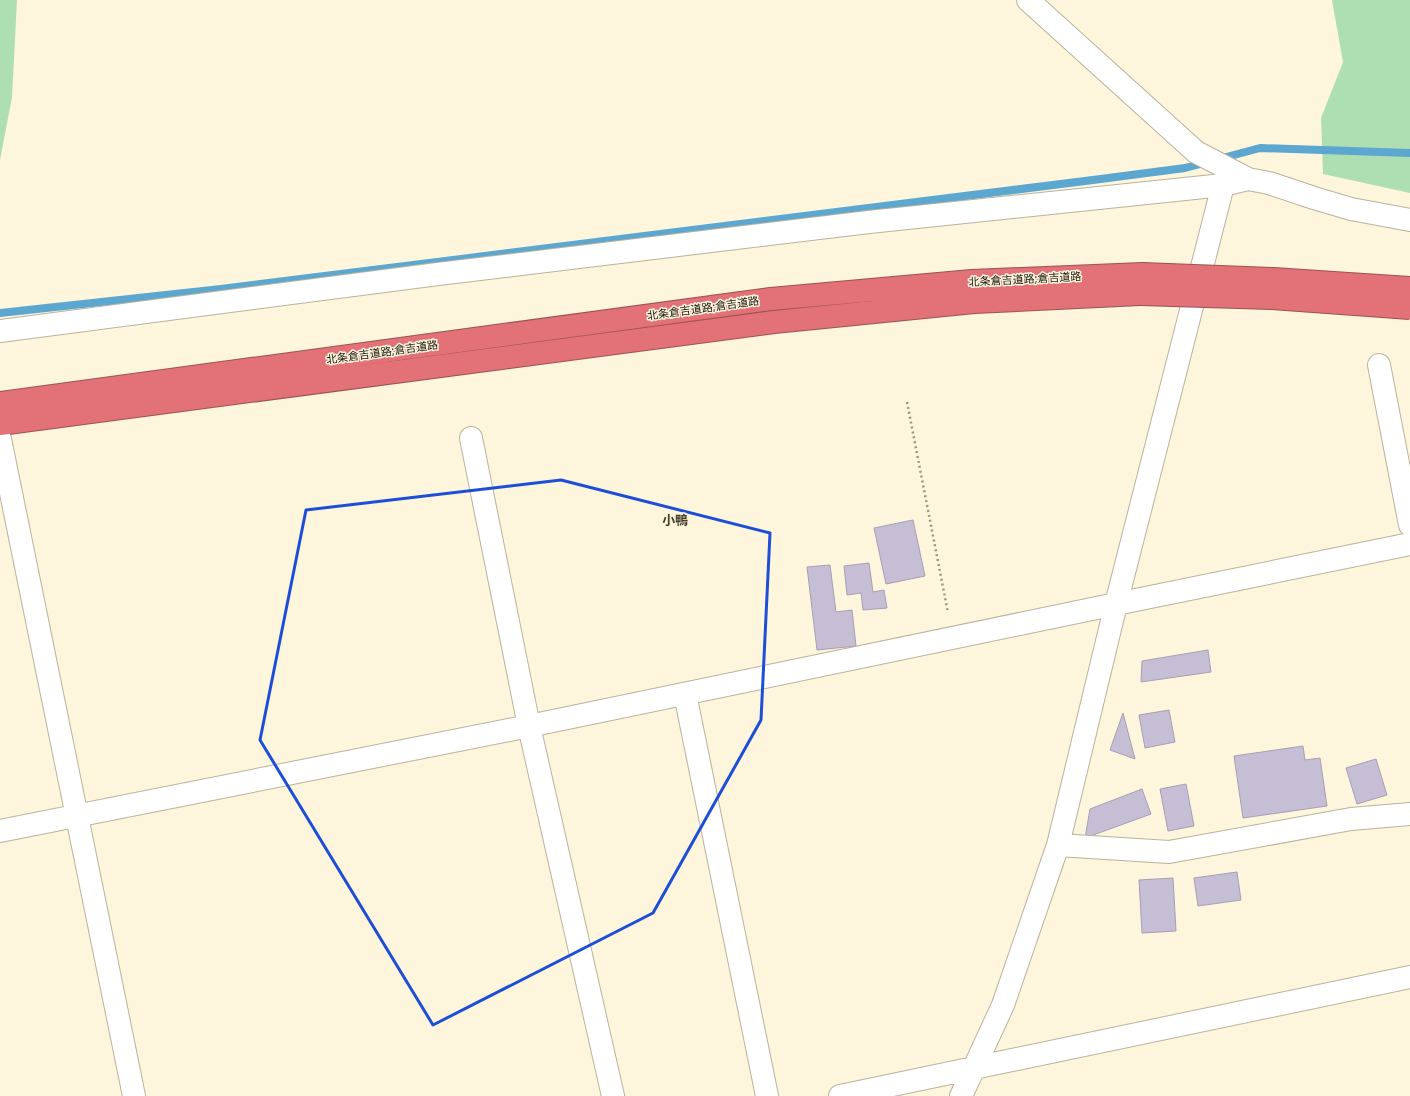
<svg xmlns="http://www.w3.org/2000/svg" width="1410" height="1096" font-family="'Open Sans','Noto Sans JP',sans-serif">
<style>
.green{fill:#aedfb3}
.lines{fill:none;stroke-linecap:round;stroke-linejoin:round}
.stream{stroke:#5ca7cf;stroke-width:8}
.building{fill:#c5bed5;stroke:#a69fb5}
.minor-casing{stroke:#bab29c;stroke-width:24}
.motorway-casing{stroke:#9c5253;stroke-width:24}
.path{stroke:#9b9583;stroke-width:2.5;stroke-dasharray:2 3;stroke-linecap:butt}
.minor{stroke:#fff;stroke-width:22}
.motorway{stroke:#e27178;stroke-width:22}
.motorway-bridge-casing{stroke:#9c5253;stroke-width:24;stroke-linecap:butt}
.motorway-bridge{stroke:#e27178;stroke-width:22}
.marked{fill:none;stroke:#1d4ed8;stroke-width:3;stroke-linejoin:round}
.labels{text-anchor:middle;stroke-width:3;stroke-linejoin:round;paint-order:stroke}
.street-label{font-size:11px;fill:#1a170e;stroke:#fef5dd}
.quarter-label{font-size:13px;font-weight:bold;fill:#453e2b;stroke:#fef5dd}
</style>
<rect width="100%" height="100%" fill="#fef5dd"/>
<path class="green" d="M0,0H17L12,97L0,160Z
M1332,0H1410V193L1323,174L1321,118L1343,62Z"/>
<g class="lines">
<path class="stream" d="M1219,159L1260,148L1410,153
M0,313L221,289L1093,180L1185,168L1208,162"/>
</g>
<path class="building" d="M913,520L925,576L886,584L874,528Z
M869,563L873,592L884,590L887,608L863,610L861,593L847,595L844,566Z
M830,565L836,612L852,610L856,646L817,650L807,567Z
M1208,650L1211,672L1141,682L1142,661Z
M1169,710L1175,742L1145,748L1139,715Z
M1123,713L1135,759L1110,750Z
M1303,746L1305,760L1320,758L1327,806L1243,818L1234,756Z
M1376,759L1387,795L1357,804L1346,768Z
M1186,784L1194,826L1168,831L1160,789Z
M1142,789L1151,814L1085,838L1090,809Z
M1237,872L1241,900L1198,906L1194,878Z
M1173,878L1176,931L1142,933L1139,880Z"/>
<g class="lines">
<defs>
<path id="minor" d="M1028,0L1196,152L1248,179L1269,183L1314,198L1351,209L1410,220
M0,331L438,274L869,222L1223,185L1248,179
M1379,365L1410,525
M471,438L529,726L613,1096
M0,439L134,1096
M685,694L767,1096
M0,831L529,726L1116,604L1410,544
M1058,845L1169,852L1351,819L1410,814
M840,1096L1410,977
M961,1096L1003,1005L1058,845L1116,604L1223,185"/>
<path id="motorway" d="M0,403L771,299L972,281L1142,274
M0,424L774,322L974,302L1140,294"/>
</defs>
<use href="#minor" class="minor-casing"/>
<use href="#motorway" class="motorway-casing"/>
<path class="path" d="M907,402L948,613"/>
<use href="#minor" class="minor"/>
<use href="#motorway" class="motorway"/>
<defs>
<path id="motorway-bridge" d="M1142,274L1273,279L1410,288
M1140,294L1272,298L1410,308"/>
</defs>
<use href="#motorway-bridge" class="motorway-bridge-casing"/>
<use href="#motorway-bridge" class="motorway-bridge"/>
</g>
<path class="marked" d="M561,480L770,533L761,720L653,913L433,1025L260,740L306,510Z"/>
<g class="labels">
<g class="street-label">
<text transform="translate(1025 279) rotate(-3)" y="4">北条倉吉道路;倉吉道路</text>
<text transform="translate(703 308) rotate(-8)" y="4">北条倉吉道路;倉吉道路</text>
<text transform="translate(382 352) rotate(-8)" y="4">北条倉吉道路;倉吉道路</text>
</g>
<g class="quarter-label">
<text x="675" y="525">小鴨</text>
</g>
</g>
</svg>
